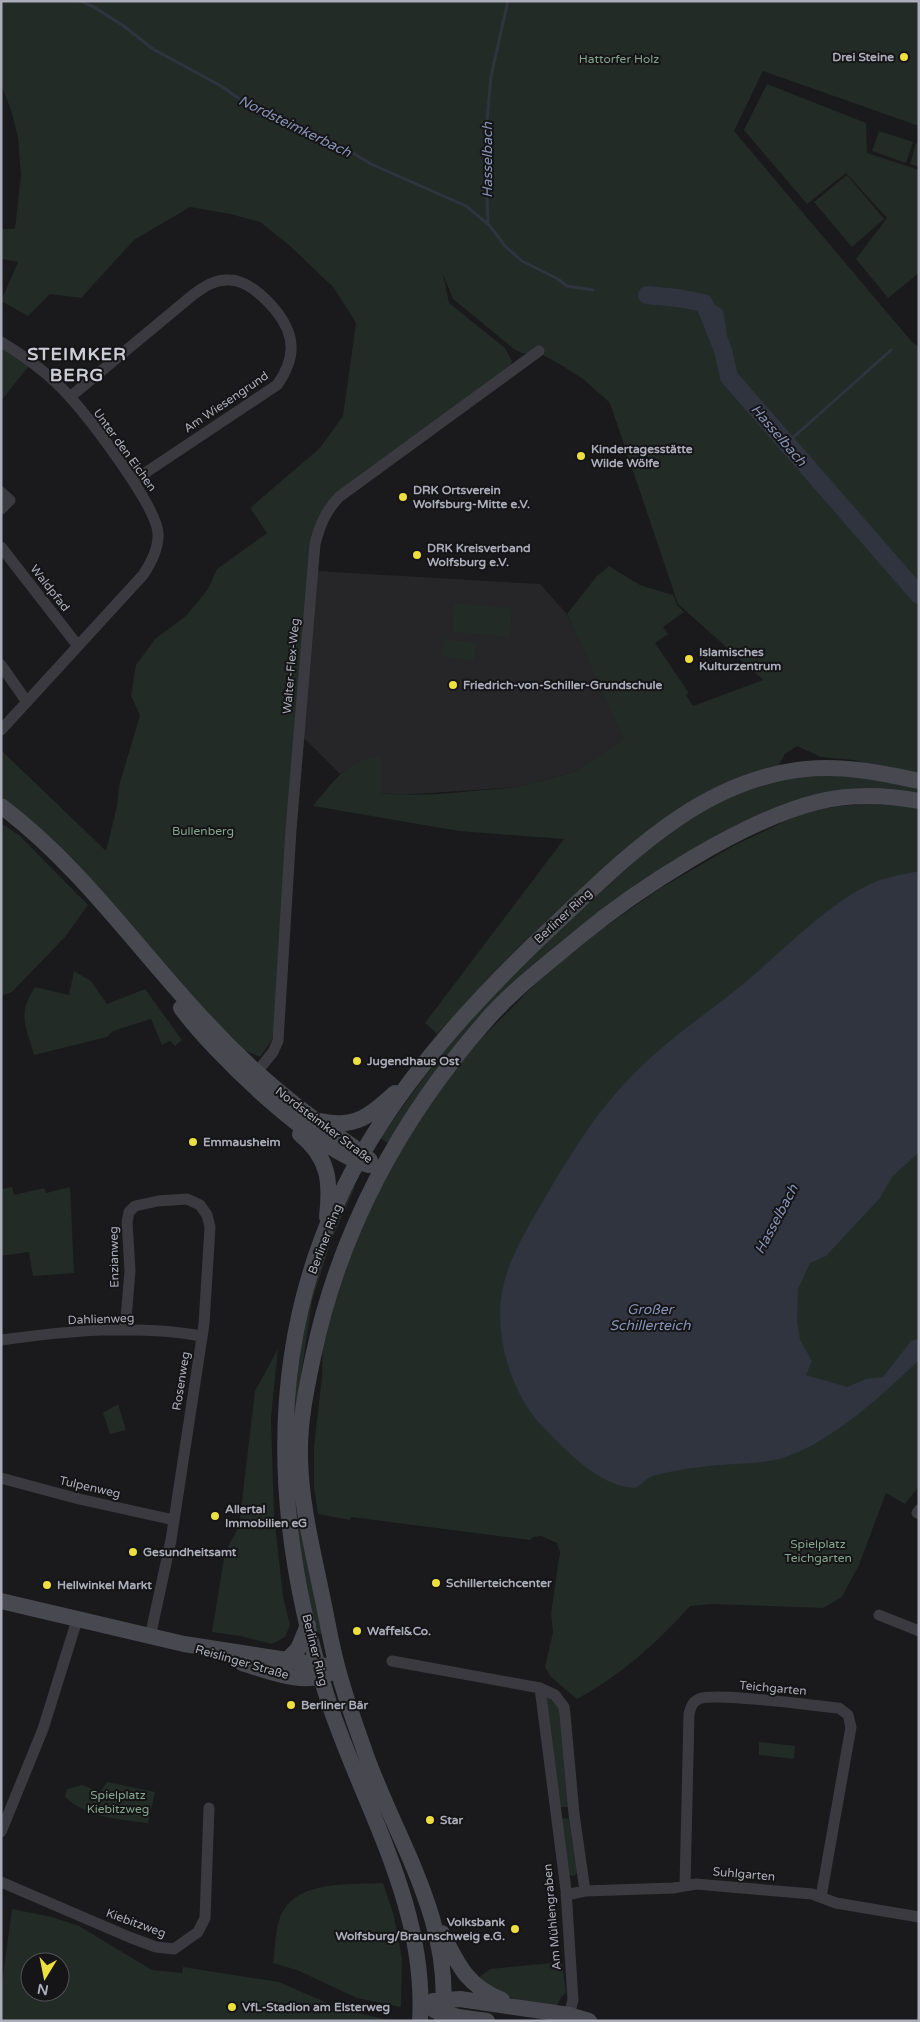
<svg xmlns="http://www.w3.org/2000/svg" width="920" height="2022" font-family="'Varela Round',sans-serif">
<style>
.built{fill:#262528}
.green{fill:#232b26;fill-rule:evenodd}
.water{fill:#2f343f}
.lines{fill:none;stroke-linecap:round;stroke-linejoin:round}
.stream{stroke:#2f343f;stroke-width:3}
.river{stroke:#2f343f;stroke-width:18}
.street{stroke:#3b3a40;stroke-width:11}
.secondary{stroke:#484850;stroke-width:16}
.poi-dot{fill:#eddf40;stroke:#151416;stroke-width:2}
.labels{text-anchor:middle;stroke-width:4;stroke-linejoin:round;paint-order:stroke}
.poi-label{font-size:12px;font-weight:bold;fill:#acadba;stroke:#151416;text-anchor:start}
.park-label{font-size:12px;fill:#84a58e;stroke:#151416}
.street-label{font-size:12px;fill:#acadba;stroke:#151416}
.water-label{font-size:14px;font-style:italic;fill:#8592b4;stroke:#151416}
.district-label{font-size:18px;font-weight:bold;letter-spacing:1px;fill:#cdcdd7;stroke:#151416}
</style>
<rect width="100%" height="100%" fill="#1a191b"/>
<path class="built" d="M317,571L540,584L567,614L625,739L574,772L517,787L402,795L381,793L360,761L340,774L300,734Z"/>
<path class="green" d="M1,1H919V126L763,71L734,131L912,342L919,347V774L853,760L821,757L797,746L785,754L778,766L633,845L546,921L437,1034L425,1023L564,839L459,831L313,806C332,783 349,757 381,757V793L402,795L440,794L517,787L574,772L624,739L567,614L597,576L609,566L640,585L673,595L677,605L684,612L663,627L668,634L655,643L689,693L686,695L693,706L763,680L678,604L610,403L583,379L561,365L541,354L522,353L514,349L453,299L443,274L449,303L505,348L512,361L510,369L336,494C320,511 315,521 311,544L280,1000L272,1040L260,1057L235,1046L62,850L1,796V750L106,851L117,806L119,786L140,715L131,696L136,665L155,639L187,615L208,589L217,569L267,533L250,508L320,448L343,416L356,323L334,288L289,245L260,222L230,214L190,207L134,240L81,298L50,294L28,316L1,301L18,262L1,259V229H15L21,175L18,137L11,110L1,84Z
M767,84L866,123L867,153L919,170V273L888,298L856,259L887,218L846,173L807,204L744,130Z
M879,131L913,142L906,163L872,151Z
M916,143L919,144V167L910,164Z
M847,175L884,219L852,247L814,202Z
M1,342L32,362L1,401Z
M454,603L512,608L510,637L452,632Z
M444,638L477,644L474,662L441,656Z
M850,775L919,786V793L778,810L526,975L389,1144L380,1138L449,1043L558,926L682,821L741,789L794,777Z
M867,803L919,807V1486L905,1504L886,1493L859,1565L842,1597L823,1608L713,1604L690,1606C658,1642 620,1676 577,1699L551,1677L545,1667L553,1632L551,1613L560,1552L557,1543L541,1536L533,1537L530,1540L351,1517L350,1520L318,1514L314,1487V1447L322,1377L323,1341L337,1281L396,1153L441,1087L481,1039L542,977L602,929L661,888L733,846L794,817L818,809Z
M1,823L20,836L88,905L65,937L12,992L1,996Z
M74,971L91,981L107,1004L145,989L182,1040L175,1046L170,1041L162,1045L151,1019L113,1031L107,1037L34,1055C26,1026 17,1014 35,987L69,995Z
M353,1186L355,1187L331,1241L312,1301L295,1416L324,1634L316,1632L299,1557L288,1447L305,1316L328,1240Z
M12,1187L14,1195L44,1188L46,1193L70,1187L74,1273L33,1276L29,1252L1,1256V1189Z
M278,1349L271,1418L274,1516L283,1596L290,1625L285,1637L272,1644L240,1636L212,1632L225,1552L239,1526L255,1391Z
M118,1404L126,1430L110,1434L103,1413Z
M547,1693L560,1710L569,1807H561L558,1804L545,1698Z
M759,1742L795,1746L794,1759L759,1755Z
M107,1782L155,1792L148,1823C122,1820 85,1817 65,1797L67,1789L82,1785L100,1792Z
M565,1818L569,1819L577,1873L574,1876L569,1875L562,1819Z
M383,1883L394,1916L402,1959L401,2007L357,1998L297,1970L273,1963C275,1950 275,1934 279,1921C291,1879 348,1885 383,1883Z
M12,1909L52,1917L79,1926L152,1970L182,1973L183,1967L279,1982L341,2009L393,2021H1V1990ZM30,1962H60V1992H30Z
M562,1962L566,1993L562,1996L554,2010C524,2003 503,1997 477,1979L490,1969Z"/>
<path class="water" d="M704,303L714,304L723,310L727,335L723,350L711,341Z
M919,871V1152L892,1177L880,1198L826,1256L810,1263L798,1289L797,1321L800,1340L812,1361L806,1375L847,1387L866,1379L883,1377L911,1341L919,1339V1360C882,1395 839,1436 791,1455C768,1464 744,1463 720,1465C699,1467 673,1470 653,1476C645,1478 642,1486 634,1488C599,1486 568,1452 545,1429C512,1397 494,1337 502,1292C508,1259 527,1229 543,1201C568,1159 591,1119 625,1083C660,1045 702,1017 742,985C783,951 820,910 868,885C884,877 902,875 919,871Z"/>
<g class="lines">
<path class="stream" d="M80,1L94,7L125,27L153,49L221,86L251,107L294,123L345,148L371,164L466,206L489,225L505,246L522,261L558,279L567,286L593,290
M488,224L485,143L491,76L508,1
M787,443L891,350"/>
<path class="river" d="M647,295L678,298L704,303L723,350L729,377L919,595"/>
<path class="street" d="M1,342C26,357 50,375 69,396C90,419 156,505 158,533C159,548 151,563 143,575L1,730
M70,397L194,294C204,287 215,279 229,280C253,280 285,315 290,338C294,355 287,371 277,385L133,481
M1,492L10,500L1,509
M1,547L78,646
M1,665L27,702
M252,1078L273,1052L278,1041L291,830L315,544C320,525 325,512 339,497L539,351
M125,1330L130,1271L127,1222L129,1212L135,1206L158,1201L187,1199L200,1205L207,1215L210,1227L204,1324L171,1540L150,1637
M1,1340C66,1331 136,1324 202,1336
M1,1478L79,1499L174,1520
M917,1513L919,1510
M879,1615L919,1631
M392,1661L540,1688L555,1695L564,1707L565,1714L574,1814L585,1891
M540,1688L566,1890L573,2000L569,2015L565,2019
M1,1832L43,1729L77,1620
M1,1882L129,1937L156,1947L174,1949L198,1932L205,1918L209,1808
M685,1886L689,1714C691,1707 692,1702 699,1699C716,1692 815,1706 839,1708L848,1715L851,1727L821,1897
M566,1895L585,1891L673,1888L696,1884L812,1894L836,1903L919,1917"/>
<path class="secondary" d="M1,806C83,868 138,950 207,1023C239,1058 274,1089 311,1117C331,1132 351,1144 370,1160
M181,1008C215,1054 314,1150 369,1165
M320,1121C355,1129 370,1116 395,1093
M300,1134C329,1158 331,1181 327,1217
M1,1601L184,1644L326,1666
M289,1658L298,1649L308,1625
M242,1663C269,1671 305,1687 332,1672
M442,1933C458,1965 467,1986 502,2000
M433,2001L460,1999L569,2015L589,2021
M434,2010L458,2017L487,2021
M420,2021C427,1906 364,1808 329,1703C267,1511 262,1316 371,1139C420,1059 487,988 555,924C627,856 702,779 806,769C844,765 882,773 919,781
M442,2021C454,1924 399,1845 367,1758C354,1721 340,1683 332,1645C328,1627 325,1609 321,1591C312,1547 301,1504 300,1458C299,1424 306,1390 313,1357C339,1232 400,1119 484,1023C511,991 546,965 578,938C637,889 742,821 817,802C849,794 886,795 919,801"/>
</g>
<g class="poi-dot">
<circle cx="904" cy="57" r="5"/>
<circle cx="581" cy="456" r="5"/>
<circle cx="403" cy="497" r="5"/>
<circle cx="417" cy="555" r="5"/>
<circle cx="689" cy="659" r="5"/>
<circle cx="453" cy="685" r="5"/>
<circle cx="357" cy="1061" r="5"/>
<circle cx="193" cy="1142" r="5"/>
<circle cx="215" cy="1516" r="5"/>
<circle cx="133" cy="1552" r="5"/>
<circle cx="436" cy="1583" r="5"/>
<circle cx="47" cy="1585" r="5"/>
<circle cx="357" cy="1631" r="5"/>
<circle cx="291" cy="1705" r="5"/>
<circle cx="430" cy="1820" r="5"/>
<circle cx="515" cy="1929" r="5"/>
<circle cx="232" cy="2007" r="5"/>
</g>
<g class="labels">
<g class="poi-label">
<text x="894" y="61" text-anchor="end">Drei Steine</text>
<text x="591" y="453">Kindertagesstätte<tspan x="591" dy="14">Wilde Wölfe</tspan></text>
<text x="413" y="494">DRK Ortsverein<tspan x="413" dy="14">Wolfsburg-Mitte e.V.</tspan></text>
<text x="427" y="552">DRK Kreisverband<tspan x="427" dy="14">Wolfsburg e.V.</tspan></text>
<text x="699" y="656">Islamisches<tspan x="699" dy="14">Kulturzentrum</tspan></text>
<text x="463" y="689">Friedrich-von-Schiller-Grundschule</text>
<text x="367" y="1065">Jugendhaus Ost</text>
<text x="203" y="1146">Emmausheim</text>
<text x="225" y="1513">Allertal<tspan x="225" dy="14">Immobilien eG</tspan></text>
<text x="143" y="1556">Gesundheitsamt</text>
<text x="446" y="1587">Schillerteichcenter</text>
<text x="57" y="1589">Hellwinkel Markt</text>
<text x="367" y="1635">Waffel&amp;Co.</text>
<text x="301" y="1709">Berliner Bär</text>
<text x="440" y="1824">Star</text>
<text x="505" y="1926" text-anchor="end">Volksbank<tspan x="505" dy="14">Wolfsburg/Braunschweig e.G.</tspan></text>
<text x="242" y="2011">VfL-Stadion am Elsterweg</text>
</g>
<g class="park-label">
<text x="619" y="63">Hattorfer Holz</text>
<text x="203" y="835">Bullenberg</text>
<text x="818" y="1548">Spielplatz<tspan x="818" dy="14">Teichgarten</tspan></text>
<text x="118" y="1799">Spielplatz<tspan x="118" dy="14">Kiebitzweg</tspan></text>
</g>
<g class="street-label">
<text transform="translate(226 402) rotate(-34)" y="4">Am Wiesengrund</text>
<text transform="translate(125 450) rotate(54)" y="4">Unter den Eichen</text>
<text transform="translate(50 588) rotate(52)" y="4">Waldpfad</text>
<text transform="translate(291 666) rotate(-85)" y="4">Walter-Flex-Weg</text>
<text transform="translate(563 916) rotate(-43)" y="4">Berliner Ring</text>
<text transform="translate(324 1125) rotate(37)" y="4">Nordsteimker Straße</text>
<text transform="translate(325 1239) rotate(-69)" y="4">Berliner Ring</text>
<text transform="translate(114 1257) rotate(-91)" y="4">Enzianweg</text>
<text transform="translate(101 1319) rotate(-2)" y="4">Dahlienweg</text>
<text transform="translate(181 1381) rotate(-81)" y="4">Rosenweg</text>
<text transform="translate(90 1487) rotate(13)" y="4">Tulpenweg</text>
<text transform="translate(315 1650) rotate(76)" y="4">Berliner Ring</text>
<text transform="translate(242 1662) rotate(16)" y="4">Reislinger Straße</text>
<text transform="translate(773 1688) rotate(5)" y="4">Teichgarten</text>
<text transform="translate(744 1874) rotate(5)" y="4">Suhlgarten</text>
<text transform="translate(552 1917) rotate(-95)" y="4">Am Mühlengraben</text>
<text transform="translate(136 1923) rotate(20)" y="4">Kiebitzweg</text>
</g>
<g class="water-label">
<text transform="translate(295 126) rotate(26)" y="5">Nordsteimkerbach</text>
<text transform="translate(487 160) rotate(-90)" y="5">Hasselbach</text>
<text transform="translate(779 435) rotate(49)" y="5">Hasselbach</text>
<text transform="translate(776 1219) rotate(-62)" y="5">Hasselbach</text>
<text x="650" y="1314">Großer<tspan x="650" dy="16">Schillerteich</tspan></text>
</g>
<g class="district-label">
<text x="77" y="360">STEIMKER<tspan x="77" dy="21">BERG</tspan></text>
</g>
</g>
<rect width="920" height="2022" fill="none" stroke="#acadba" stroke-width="5"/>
<g transform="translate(45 1977) rotate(190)"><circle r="24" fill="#151416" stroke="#515158"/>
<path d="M0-4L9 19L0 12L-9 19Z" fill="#eddf40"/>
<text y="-8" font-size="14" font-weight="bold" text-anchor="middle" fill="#acadba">N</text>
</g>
</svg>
